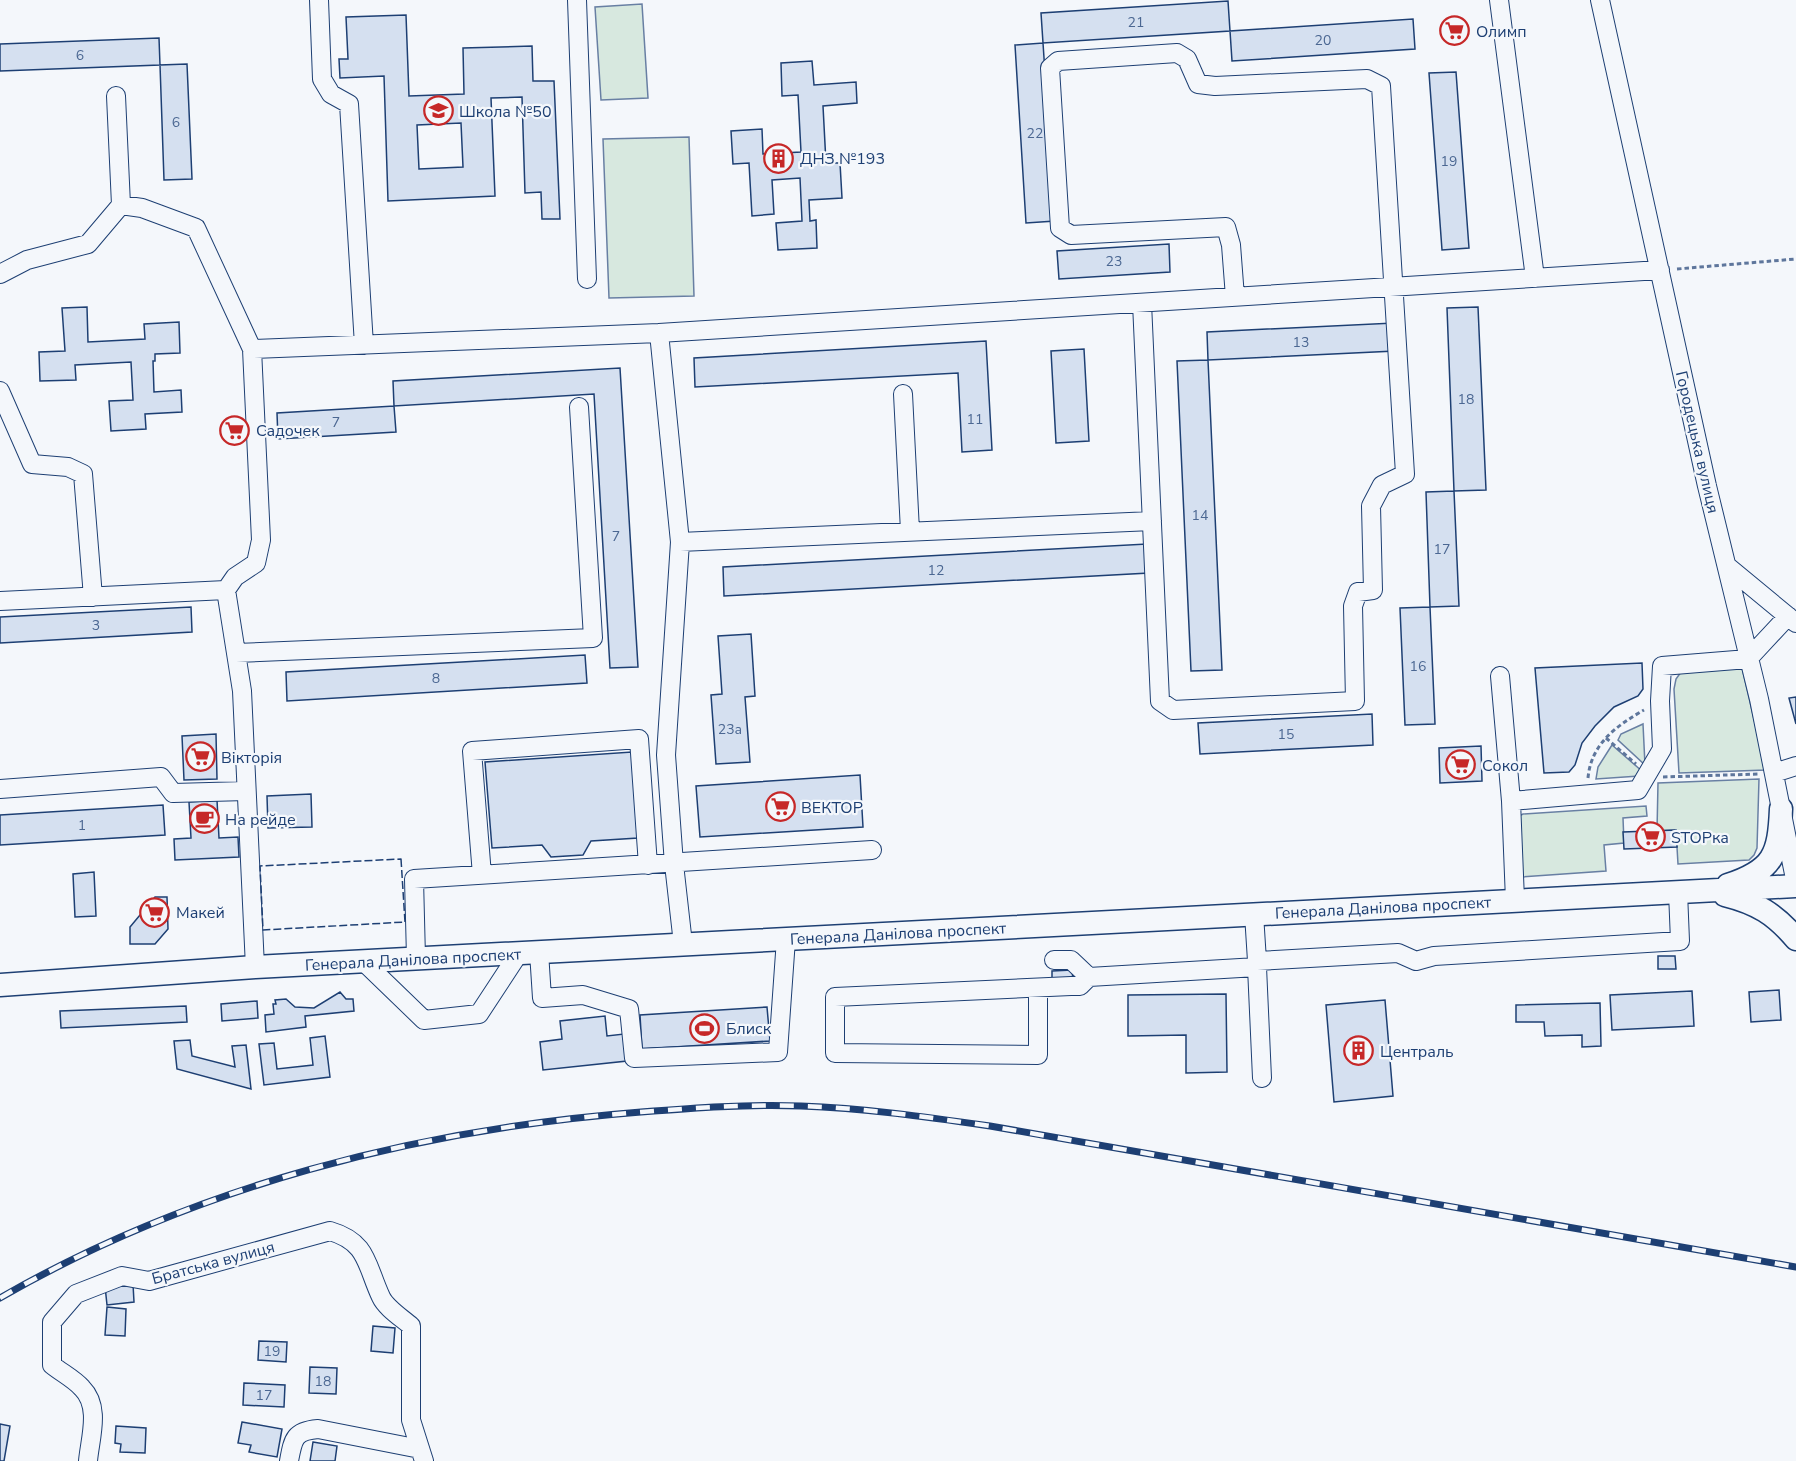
<svg xmlns="http://www.w3.org/2000/svg" width="1796" height="1461" font-family="'Nunito Sans',sans-serif">
<style>
.green{fill:#d7e8df;stroke:#687fa3;stroke-width:1.5}
.building{fill:#d5e0f0;stroke:#1d3f73;stroke-width:1.5;fill-rule:evenodd}
.lines{fill:none;stroke-linecap:round;stroke-linejoin:round}
.minor-casing{stroke:#1d3f73;stroke-width:20}
.major-casing{stroke:#1d3f73;stroke-width:25}
.path{stroke:#5e769c;stroke-width:3;stroke-dasharray:4.5 3;stroke-linecap:butt}
.minor{stroke:#f4f7fb;stroke-width:18}
.major{stroke:#f4f7fb;stroke-width:22}
.rail-casing{stroke:#1d3f73;stroke-width:7}
.rail{stroke:#f4f7fb;stroke-width:4.5;stroke-dasharray:14;stroke-linecap:butt}
.fence{stroke:#1d3f73;stroke-width:1.5;stroke-dasharray:8 3;stroke-linecap:butt}
.labels{text-anchor:middle;stroke-width:4.5;stroke-linejoin:round;paint-order:stroke}
.number-label{font-size:14px;fill:#4b6792}
.poi-label{font-size:16px;fill:#1d3f73;stroke:#f4f7fb;text-anchor:start}
.street-label{font-size:16px;fill:#1d3f73;stroke:#f4f7fb}
</style>
<rect width="100%" height="100%" fill="#f4f7fb"/>
<path class="green" d="M642,4L648,98L601,100L595,7Z
M689,137L694,296L609,298L603,139Z
M1741,664L1766,770L1679,773L1674,689L1676,679L1681,672Z
M1643,724L1645,765L1618,740L1621,734Z
M1612,745L1643,772L1639,776L1596,779L1598,767Z
M1759,779L1757,848L1754,855L1749,860L1678,864L1676,830L1657,831L1658,783Z
M1646,806L1647,816L1623,818L1624,843L1604,845L1606,871L1521,877L1519,816L1523,814Z"/>
<path class="building" d="M1228,1L1230,31L1043,43L1041,13Z
M406,15L409,96L464,94L463,48L532,46L533,81H554L560,219H542L541,192L525,193L522,97L491,98L495,196L388,201L384,76L340,78L339,59H348L346,17ZM461,123L463,167L419,169L417,125Z
M1413,19L1415,49L1232,61L1230,31Z
M159,38L160,65L0,71V44Z
M1043,43L1055,221L1026,223L1015,45Z
M812,61L814,85L856,82L857,103L823,106L826,163H840L842,198L809,200L810,221L816,220L817,248L778,250L776,223L802,221L800,178L772,180L774,214L752,216L749,163L733,164L731,131L762,129L763,154L801,152L798,95L782,96L781,63Z
M187,64L192,179L164,180L160,65Z
M1456,72L1469,248L1442,250L1429,73Z
M1169,244L1170,272L1059,279L1057,251Z
M87,307L88,342L145,339L144,324L179,322L180,353L155,354V361H153L154,392L181,390L182,412L145,414L146,429L111,431L109,401L133,400L131,362L75,365L76,380L40,381L39,352L65,351L62,308Z
M1478,307L1486,490L1454,491L1447,308Z
M1394,323L1395,351L1208,360L1207,332Z
M986,341L992,450L962,452L958,373L695,387L694,358Z
M1084,349L1089,441L1056,443L1051,351Z
M1208,360L1222,670L1191,671L1177,361Z
M620,368L638,667L610,668L594,394L394,406L393,381Z
M394,406L396,432L278,439L277,413Z
M1454,491L1459,606L1430,607L1426,492Z
M1147,544L1149,573L724,596L723,567Z
M191,607L192,632L0,643V617Z
M1430,607L1435,724L1405,725L1400,608Z
M751,634L755,696L745,697L750,762L716,764L711,695L722,694L718,636Z
M585,655L587,683L287,701L286,672Z
M1642,663L1643,689L1638,696L1614,707L1595,726L1582,743L1575,765L1569,772L1544,773L1535,668Z
M1796,697V724L1789,698Z
M1372,714L1373,745L1200,754L1198,723Z
M216,734L217,779L184,780L182,736Z
M1481,746L1482,781L1440,783L1439,748Z
M632,752L638,838L591,841L583,855L551,857L542,845L492,848L485,762Z
M860,775L863,827L700,837L696,786Z
M311,794L312,827L268,828L267,796Z
M217,800L219,838L238,837L239,857L175,860L174,839L191,838L189,802Z
M163,805L165,835L0,845V815Z
M1676,830L1677,847L1624,849L1623,832Z
M94,872L96,916L75,917L73,874Z
M155,897H167L168,929L155,944H130V927Z
M1658,956H1675L1676,969H1658Z
M1072,970L1073,980H1052V971Z
M1779,990L1781,1020L1751,1022L1749,992Z
M1692,991L1694,1026L1612,1030L1610,995Z
M340,992L346,999H353L354,1011L305,1016L306,1027L266,1032L265,1015L274,1014L273,1004H276L275,1000L286,999L295,1007L314,1008Z
M1226,994L1227,1072L1186,1073V1035L1128,1036V995Z
M1385,1000L1393,1096L1334,1102L1326,1005Z
M257,1001L258,1018L222,1021L221,1004Z
M1600,1003L1601,1046L1582,1047V1035L1545,1036L1544,1022H1516V1005Z
M186,1006L187,1022L61,1028L60,1011Z
M767,1007L770,1041L642,1049L640,1015Z
M605,1016L607,1036L624,1034L627,1061L543,1070L540,1042L562,1039L560,1021Z
M325,1036L330,1077L264,1085L259,1044L274,1043L277,1069L313,1065L310,1038Z
M190,1040L192,1056L235,1067L232,1046L246,1045L251,1089L177,1069L174,1041Z
M133,1284L134,1302L107,1305L105,1286Z
M107,1307L126,1309L125,1336L105,1335Z
M373,1326L395,1328L393,1353L371,1351Z
M259,1341L287,1342L286,1362L258,1360Z
M310,1367L337,1368L336,1394L309,1393Z
M244,1383L285,1385L284,1407L243,1405Z
M242,1422L282,1429L277,1457L249,1452L251,1445L238,1443Z
M0,1424L10,1426L4,1461H0Z
M116,1426L146,1428L145,1453L120,1452L121,1444L115,1443Z
M313,1442L337,1446L335,1461H310Z"/>
<g class="lines">
<defs>
<path id="minor" d="M319,0L322,79L331,94L349,104L364,345
M577,0L587,279
M1499,0L1535,278
M1600,0L1707,486L1759,699L1796,884
M116,96L121,205L142,208L196,228L252,349L261,540L256,563L235,577L226,590L242,691L255,967
M0,274L27,260L88,244L121,205
M1142,303L1160,701L1173,710L1355,701L1353,606L1358,592L1373,590L1371,506L1382,485L1405,474L1381,86L1367,79L1215,86L1198,84L1187,59L1177,53L1058,61L1050,68L1060,228L1071,235L1226,227L1231,245L1235,297
M659,333L1660,270
M252,349L659,333L680,542L666,755L674,864L683,944
M0,391L32,464L68,467L83,474L93,597
M903,394L910,531
M680,542L1152,521
M1727,566L1796,623
M0,601L226,590
M236,653L593,638L579,407
M1500,676L1511,801L1638,790L1662,749L1660,701L1662,666L1748,659L1788,616
M1774,773L1796,766
M0,789L161,777L173,793L246,791
M1511,801L1515,900
M482,875L472,751L639,739L648,865
M1254,914L1257,961L1398,953L1416,961L1434,956L1680,941L1678,892
M539,952L542,998L583,995L629,1009L634,1058L778,1052L786,939
M416,958L414,879L872,850
M1054,960H1071L1089,977
M363,961L424,1020L479,1014L519,953
M1257,967L1262,1078
M1038,988V1055L835,1053V997L1071,986H1080L1089,977L1257,967V961
M88,1461C90,1438 101,1407 82,1388C74,1379 62,1373 52,1365V1322L76,1294L122,1276L149,1281L330,1231C368,1242 366,1265 381,1297C386,1308 402,1318 411,1326V1420L424,1461
M289,1461C293,1439 294,1431 318,1429L420,1449"/>
<path id="major" d="M1728,885C1774,870 1779,854 1781,809
M1725,895C1757,903 1775,914 1796,939
M0,985L255,967L1796,886"/>
</defs>
<use href="#minor" class="minor-casing"/>
<use href="#major" class="major-casing"/>
<path class="path" d="M1677,269L1796,259
M1606,738L1636,764
M1663,777L1758,774
M1588,778C1591,744 1616,726 1644,710"/>
<use href="#minor" class="minor"/>
<use href="#major" class="major"/>
<defs>
<path id="rail" d="M0,1298C194,1186 419,1129 641,1112C694,1108 747,1104 801,1106C864,1108 927,1117 990,1126L1796,1267"/>
</defs>
<use href="#rail" class="rail-casing"/>
<use href="#rail" class="rail"/>
<path class="fence" d="M401,859L405,922L263,930L260,866Z"/>
</g>
<defs>
<symbol id="supermarket-ring" viewBox="-11 -11 22 22"><circle r="9.5" fill="#f4f7fb" stroke="#c62828" stroke-width="1.5"/><path d="M-6-5.5h2.5l.6 2H6L4.5 2H-2.5L-4.4-4H-6ZM-1.5 3.2a1.3 1.3 0 1 0 .1 0ZM3 3.2a1.3 1.3 0 1 0 .1 0Z" fill="#c62828"/></symbol>
<symbol id="school-ring" viewBox="-11 -11 22 22"><circle r="9.5" fill="#f4f7fb" stroke="#c62828" stroke-width="1.5"/><path d="M0-5L7-2L0 1L-7-2ZM-4 1L0 2.5L4 1V4Q0 6-4 4Z" fill="#c62828"/></symbol>
<symbol id="building-ring" viewBox="-11 -11 22 22"><circle r="9.5" fill="#f4f7fb" stroke="#c62828" stroke-width="1.5"/><path d="M-4-6H4V6H1V3H-1V6H-4ZM-2.5-4.3h1.7v1.8h-1.7ZM.8-4.3h1.7v1.8H.8ZM-2.5-1h1.7V.8h-1.7ZM.8-1h1.7V.8H.8Z" fill="#c62828"/></symbol>
<symbol id="cafe-ring" viewBox="-11 -11 22 22"><circle r="9.5" fill="#f4f7fb" stroke="#c62828" stroke-width="1.5"/><path d="M-5.5-4.5H6V0H3Q3 3.5 0 3.5H-2.5Q-5.5 3.5-5.5 0ZM3-3.2v2h1.7v-2ZM-6 4.5H4V6H-6Z" fill="#c62828"/></symbol>
<symbol id="stadium-ring" viewBox="-11 -11 22 22"><circle r="9.5" fill="#f4f7fb" stroke="#c62828" stroke-width="1.5"/><path d="M0-5a6.5 5 0 1 0 0 10a6.5 5 0 1 0 0-10ZM-3.5-1.8h7v3.6h-7Z" fill="#c62828"/></symbol>
</defs>
<g fill-rule="evenodd">
<use href="#supermarket-ring" x="1438" y="14" width="33" height="33"/>
<use href="#school-ring" x="422" y="94" width="33" height="33"/>
<use href="#building-ring" x="762" y="142" width="33" height="33"/>
<use href="#supermarket-ring" x="218" y="414" width="33" height="33"/>
<use href="#supermarket-ring" x="184" y="740" width="33" height="33"/>
<use href="#supermarket-ring" x="1444" y="748" width="33" height="33"/>
<use href="#supermarket-ring" x="764" y="790" width="33" height="33"/>
<use href="#cafe-ring" x="188" y="802" width="33" height="33"/>
<use href="#supermarket-ring" x="1634" y="820" width="33" height="33"/>
<use href="#supermarket-ring" x="138" y="896" width="33" height="33"/>
<use href="#stadium-ring" x="688" y="1012" width="33" height="33"/>
<use href="#building-ring" x="1342" y="1034" width="33" height="33"/>
</g>
<g class="labels">
<g class="number-label">
<text x="1136" y="27">21</text>
<text x="1323" y="45">20</text>
<text x="80" y="60">6</text>
<text x="176" y="127">6</text>
<text x="1035" y="138">22</text>
<text x="1449" y="166">19</text>
<text x="1114" y="266">23</text>
<text x="1301" y="347">13</text>
<text x="1466" y="404">18</text>
<text x="975" y="424">11</text>
<text x="336" y="427">7</text>
<text x="1200" y="520">14</text>
<text x="616" y="541">7</text>
<text x="1442" y="554">17</text>
<text x="936" y="575">12</text>
<text x="96" y="630">3</text>
<text x="1418" y="671">16</text>
<text x="436" y="683">8</text>
<text x="730" y="734">23а</text>
<text x="1286" y="739">15</text>
<text x="82" y="830">1</text>
<text x="272" y="1356">19</text>
<text x="323" y="1386">18</text>
<text x="264" y="1400">17</text>
</g>
<g class="poi-label">
<text x="1476" y="37">Олимп</text>
<text x="459" y="117">Школа №50</text>
<text x="800" y="164">ДНЗ №193</text>
<text x="256" y="436">Садочек</text>
<text x="221" y="763">Вікторія</text>
<text x="1482" y="771">Сокол</text>
<text x="801" y="813">ВЕКТОР</text>
<text x="225" y="825">На рейде</text>
<text x="1671" y="843">STOPка</text>
<text x="176" y="918">Макей</text>
<text x="726" y="1034">Блиск</text>
<text x="1380" y="1057">Централь</text>
</g>
<g class="street-label">
<text transform="translate(1698 442) rotate(77)" y="6">Городецька вулиця</text>
<text transform="translate(1383 907) rotate(-3)" y="6">Генерала Данілова проспект</text>
<text transform="translate(898 933) rotate(-3)" y="6">Генерала Данілова проспект</text>
<text transform="translate(413 959) rotate(-3)" y="6">Генерала Данілова проспект</text>
<text transform="translate(213 1262) rotate(-15)" y="6">Братська вулиця</text>
</g>
</g>
</svg>
